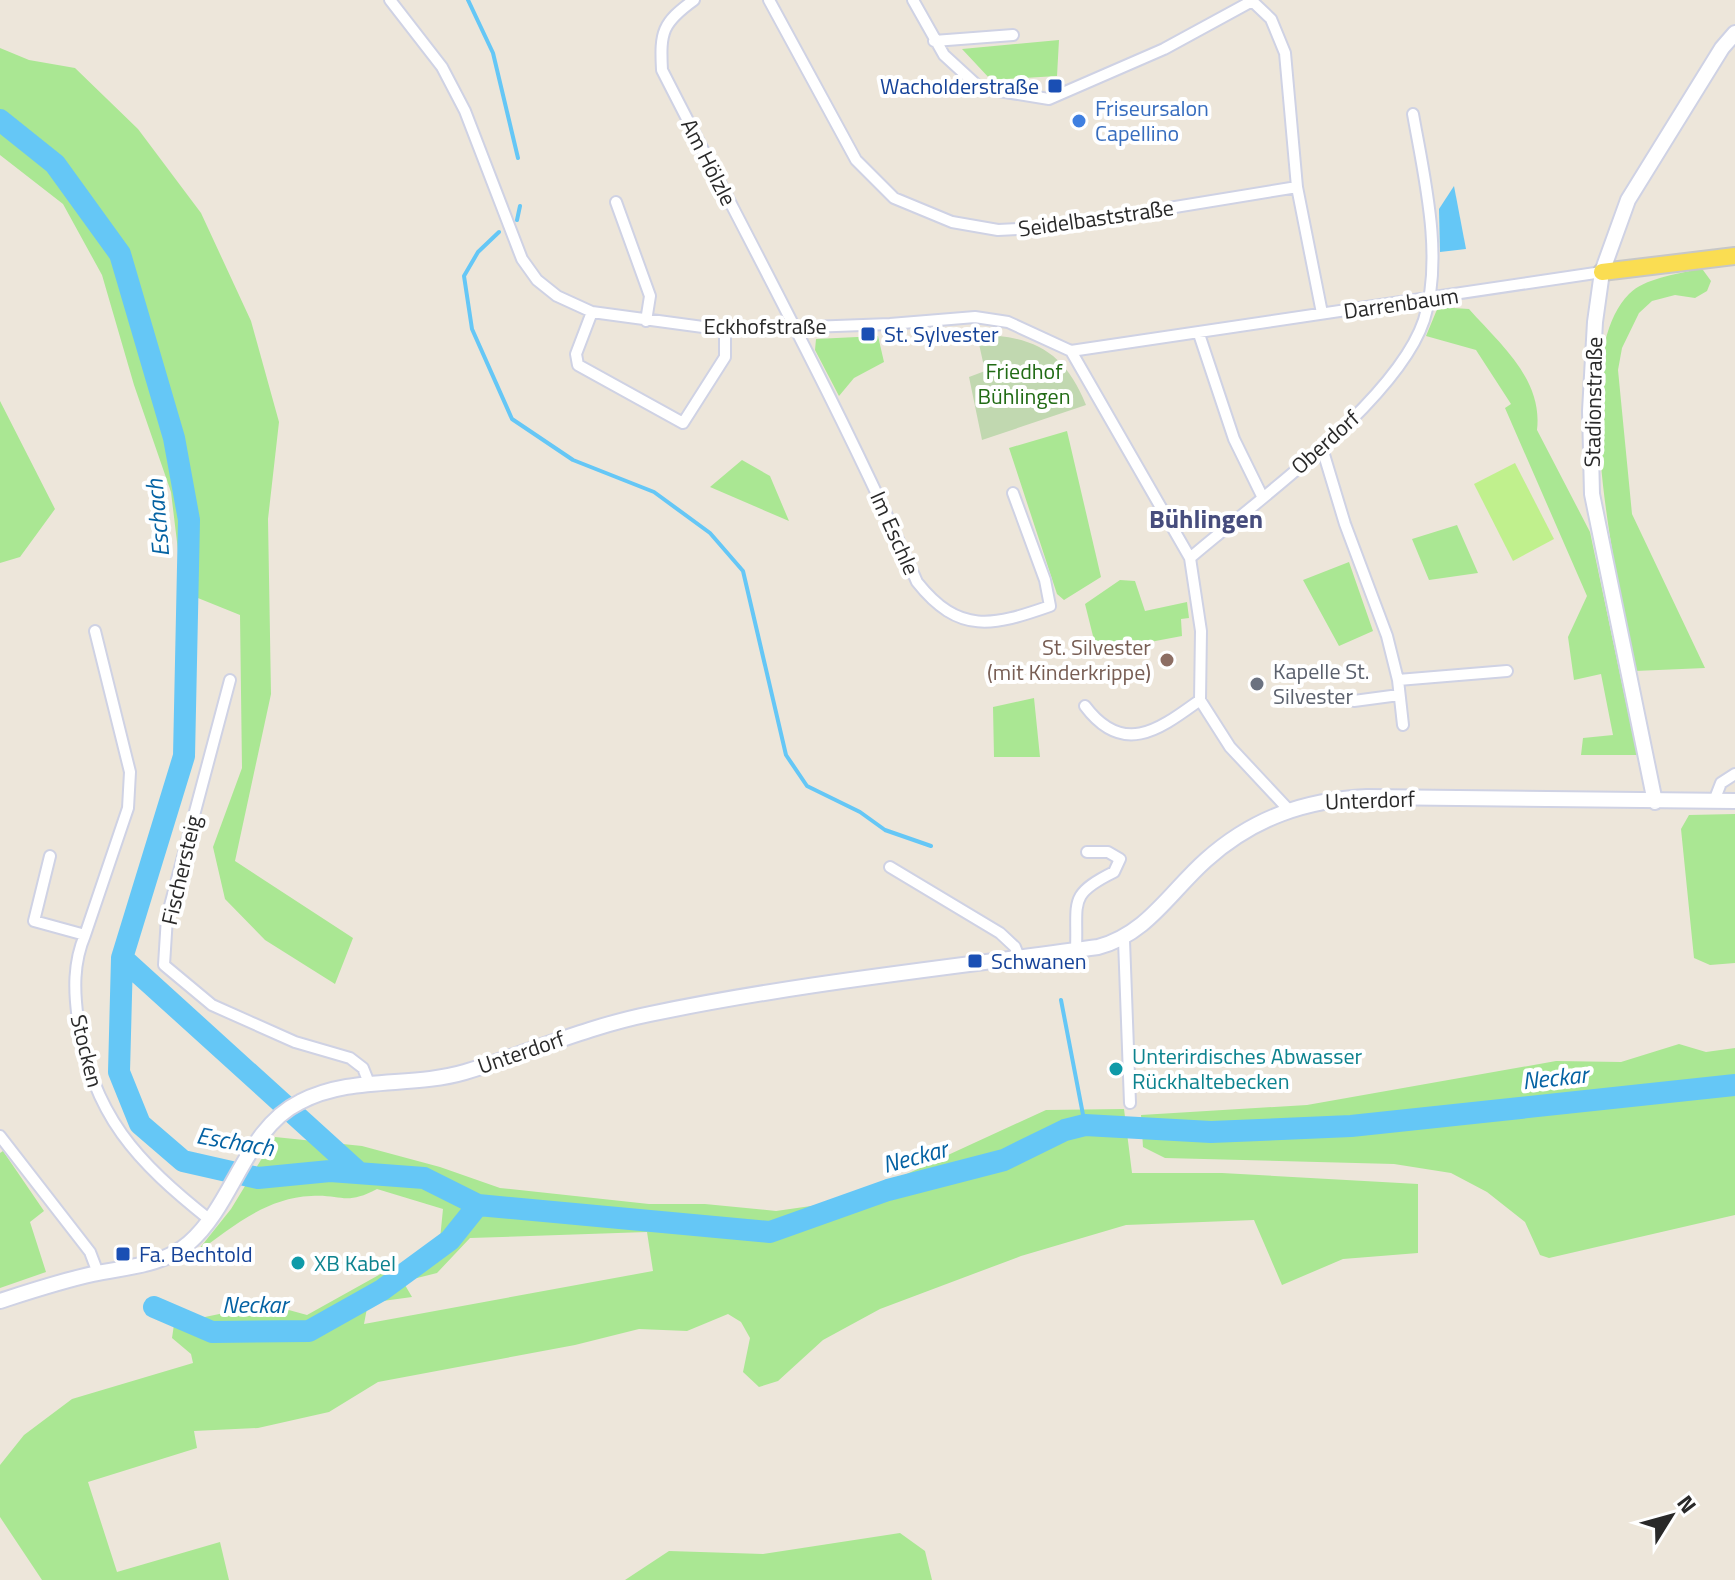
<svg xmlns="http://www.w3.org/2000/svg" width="1735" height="1580" font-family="'Titillium Web',sans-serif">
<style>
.green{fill:#aae793}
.cemetery{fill:#c1d8b0}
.pitch{fill:#c0f08d}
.water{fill:#65c7f6}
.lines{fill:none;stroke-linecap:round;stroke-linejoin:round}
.stream{stroke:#65c7f6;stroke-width:4}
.river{stroke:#65c7f6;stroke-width:22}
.street-casing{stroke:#cfd2e4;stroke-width:14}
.secondary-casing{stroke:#cfd2e4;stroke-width:18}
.primary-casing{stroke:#c7c7c7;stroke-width:20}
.street{stroke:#fff;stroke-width:10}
.secondary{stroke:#fff;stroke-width:14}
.primary{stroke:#fadd52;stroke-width:16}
.transit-dot{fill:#1a4fb4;stroke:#fff;stroke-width:3}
.shop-dot{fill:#3f7fe0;stroke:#fff;stroke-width:3}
.education-dot{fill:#8d6e63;stroke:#fff;stroke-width:3}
.worship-dot{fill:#6b7280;stroke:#fff;stroke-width:3}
.culture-dot{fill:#0f9aa8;stroke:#fff;stroke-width:3}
.labels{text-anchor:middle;stroke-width:8;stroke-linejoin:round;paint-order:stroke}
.transit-label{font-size:22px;fill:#164399;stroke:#fff;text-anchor:start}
.shop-label{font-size:22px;fill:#366cbe;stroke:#fff;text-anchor:start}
.street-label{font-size:22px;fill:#292929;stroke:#fff}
.park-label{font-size:22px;fill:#216b15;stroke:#fff}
.education-label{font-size:22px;fill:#785e54;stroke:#fff;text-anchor:end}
.worship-label{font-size:22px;fill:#5b616d;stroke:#fff;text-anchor:start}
.culture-label{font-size:22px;fill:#0d838f;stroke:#fff;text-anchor:start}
.water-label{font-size:24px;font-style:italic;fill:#0462a3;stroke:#fff}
.quarter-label{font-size:26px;font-weight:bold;fill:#474d7d;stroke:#fff}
</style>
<rect width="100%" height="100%" fill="#ede6da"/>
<path class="green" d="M1059,40L1057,76L991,80L962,49Z
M0,48L29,60L75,68L138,129L201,213L251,321L279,422L268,519L271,694L235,861L353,938L335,984L265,940L225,899L213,847L242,768L240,615L183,592L171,492L134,385L102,275L63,204L0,155Z
M1697,269L1703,270L1711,281L1707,291L1695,298L1675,295L1652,301L1639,313L1622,348L1618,370L1632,514L1705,668L1635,671C1620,588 1564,359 1629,294C1645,278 1675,275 1697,269Z
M1438,307L1469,309C1500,344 1543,379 1537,430L1590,532L1637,755H1581L1583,738L1613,735L1601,674L1574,680L1568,637L1587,596L1505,408L1511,404L1476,350L1426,336Z
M878,336L884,362L854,378L839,396L815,350L816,339Z
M0,401L55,509L20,557L0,563Z
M1067,431L1101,577L1064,600L1057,594L1009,448Z
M742,460L770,476L789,521L710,487Z
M1457,525L1478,573L1429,580L1412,539Z
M1349,562L1373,631L1339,646L1303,580Z
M1120,580L1135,581L1145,611L1187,602L1189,618L1181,619L1182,636L1097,652L1085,604Z
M1034,698L1040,757H994L993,707Z
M1735,814V963L1710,965L1694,958L1681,829L1689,815Z
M1679,1044L1706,1052L1735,1048V1215L1549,1258L1540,1255L1525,1222L1487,1192L1451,1173L1394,1164L1165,1158L1143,1147L1141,1115L1307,1105L1556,1061L1621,1062Z
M1124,1109L1132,1173H1222L1418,1184V1253L1343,1259L1282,1285L1254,1220L1126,1225L1021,1256L880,1309L823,1340L778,1381L759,1387L743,1372L750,1338L741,1322L728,1314L687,1331L639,1329L575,1345L378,1382L329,1412L258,1428L194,1431L197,1448L88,1482L117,1572L220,1542L229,1580H42L0,1517V1465L24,1435L72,1399L193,1363L191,1354L172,1338L175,1318L205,1317L267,1304L307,1315L386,1271L405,1285L412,1297L368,1303L364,1324L653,1271L647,1232L470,1238L437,1273L413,1279L401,1264L440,1239L443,1209L377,1189C345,1206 342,1194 311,1196C265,1198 231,1228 195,1254L231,1209L275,1137L362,1146L440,1167L500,1188L649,1204H705L776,1211L825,1204L898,1178L1046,1110Z
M3,1151L44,1211L30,1222L46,1272L0,1288V1153Z
M900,1533L925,1551L932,1580H625L669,1551L763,1554Z"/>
<path class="cemetery" d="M977,335C1033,335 1065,352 1086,405L982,440L969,377L985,371Z"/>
<path class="pitch" d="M1515,463L1554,539L1513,561L1474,484Z"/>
<path class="water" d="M1454,186L1466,249L1440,252L1439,209Z"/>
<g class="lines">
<path class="stream" d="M468,0L493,53L518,158
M517,220L520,206
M499,232L478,252L464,276L472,329L512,419L573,460L654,492L710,533L743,571L786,755L807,786L860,812L885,830L931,846
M1061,1000L1085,1125"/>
<path class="river" d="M0,120L55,164L120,254L174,438L189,520L184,756L122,958L119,1072L140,1124L183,1161L258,1178L330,1171L424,1178L478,1205
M122,958L358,1172
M154,1307L212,1332L309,1331L382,1290L450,1240L478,1205L770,1232L888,1190L1004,1160L1065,1130L1085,1125L1211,1132L1351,1126L1735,1085"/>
<defs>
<path id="street" d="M390,0L442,67L465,111L522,259L537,280L557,296L592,312L725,330L890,324L975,317L1008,322L1071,351L1190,558L1201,631L1200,700L1230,747L1288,809
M694,0C662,23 660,32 662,70C749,241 840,407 917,582C959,635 993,626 1050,606L1045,580L1013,493
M769,0L856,160L894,198L952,222L998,230L1053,227L1297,187
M913,0L944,55L980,88L1049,99L1164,49L1252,1
M1251,0L1271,19L1285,53L1297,187L1322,313
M934,41L1013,35
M616,202L650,296L646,321
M592,312L576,354L578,365L683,423L725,357V330
M1199,334L1234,439L1262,496
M1071,351L1602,272
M1322,448L1345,524L1387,636L1398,680L1403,725
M1190,558C1256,501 1397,401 1424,320C1444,258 1424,176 1413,114
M230,680L167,917L164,965L212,1005L295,1042L350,1058L363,1068L369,1083
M1398,680L1507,671
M1354,701L1399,695
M1085,706C1124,758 1161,728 1200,700
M1714,801L1721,783L1735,774
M50,856L34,921L85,935C73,963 74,991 78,1020C92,1115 137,1162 210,1220
M890,867L1000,933L1015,947L1019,957
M85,935L128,808L130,772L95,631
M1124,940L1130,1103
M1076,950C1078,902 1067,895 1114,872L1120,859L1108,852H1087
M0,1136L90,1252L98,1273"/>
<path id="secondary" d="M1655,802L1592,494L1590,411L1595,322L1602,272L1628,200L1722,48L1735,33
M0,1301C31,1291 61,1281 93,1274C125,1267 163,1266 189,1243C234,1204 245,1129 300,1102C352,1075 411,1088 465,1072C528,1053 586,1027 650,1014C798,983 948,968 1098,947C1147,934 1170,892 1206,860C1253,818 1305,800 1367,797L1735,801"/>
<path id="primary" d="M1602,272L1735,256"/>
</defs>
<use href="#street" class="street-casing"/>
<use href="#secondary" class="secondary-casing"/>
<use href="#primary" class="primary-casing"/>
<use href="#street" class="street"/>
<use href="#secondary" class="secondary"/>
<use href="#primary" class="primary"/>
</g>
<g class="transit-dot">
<rect x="1047" y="78" width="16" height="16" rx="4"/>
<rect x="860" y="326" width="16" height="16" rx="4"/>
<rect x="967" y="953" width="16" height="16" rx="4"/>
<rect x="115" y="1246" width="16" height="16" rx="4"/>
</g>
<circle class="shop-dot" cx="1079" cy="121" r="8"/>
<circle class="education-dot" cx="1167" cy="660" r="8"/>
<circle class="worship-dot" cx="1257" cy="684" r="8"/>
<g class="culture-dot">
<circle cx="1116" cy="1069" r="8"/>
<circle cx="298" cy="1263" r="8"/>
</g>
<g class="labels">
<g class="transit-label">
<text x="1039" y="94" text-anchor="end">Wacholderstraße</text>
<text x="884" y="342">St. Sylvester</text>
<text x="991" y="969">Schwanen</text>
<text x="139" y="1262">Fa. Bechtold</text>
</g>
<g class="shop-label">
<text x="1095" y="116">Friseursalon<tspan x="1095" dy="25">Capellino</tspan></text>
</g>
<g class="street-label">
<text transform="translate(709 162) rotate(63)" y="8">Am Hölzle</text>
<text transform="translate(1096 218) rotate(-8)" y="8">Seidelbaststraße</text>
<text transform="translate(1401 303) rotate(-8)" y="8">Darrenbaum</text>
<text x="765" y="334">Eckhofstraße</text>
<text transform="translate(1593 402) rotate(-89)" y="8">Stadionstraße</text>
<text transform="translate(1325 442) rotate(-42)" y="8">Oberdorf</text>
<text transform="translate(895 533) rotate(66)" y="8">Im Eschle</text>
<text transform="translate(1370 800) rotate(-2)" y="8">Unterdorf</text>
<text transform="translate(181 870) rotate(-77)" y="8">Fischersteig</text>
<text transform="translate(87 1051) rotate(76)" y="8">Stocken</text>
<text transform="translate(521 1052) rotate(-19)" y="8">Unterdorf</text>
</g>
<g class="park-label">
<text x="1024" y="379">Friedhof<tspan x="1024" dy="25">Bühlingen</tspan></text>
</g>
<g class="education-label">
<text x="1151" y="655">St. Silvester<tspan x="1151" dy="25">(mit Kinderkrippe)</tspan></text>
</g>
<g class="worship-label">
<text x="1273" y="679">Kapelle St.<tspan x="1273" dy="25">Silvester</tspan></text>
</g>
<g class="culture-label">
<text x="1132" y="1064">Unterirdisches Abwasser<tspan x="1132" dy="25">Rückhaltebecken</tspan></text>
<text x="314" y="1271">XB Kabel</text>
</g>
<g class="water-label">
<text transform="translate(158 518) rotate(-95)" y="8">Eschach</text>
<text transform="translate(1555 1078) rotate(-6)" y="8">Neckar</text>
<text transform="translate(235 1142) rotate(10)" y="8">Eschach</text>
<text transform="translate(915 1157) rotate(-15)" y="8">Neckar</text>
<text x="255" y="1313">Neckar</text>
</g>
<g class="quarter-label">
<text x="1206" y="528">Bühlingen</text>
</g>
</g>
<g transform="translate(1671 1516) rotate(53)" stroke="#ffffff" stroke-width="6" paint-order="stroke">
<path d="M0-6L14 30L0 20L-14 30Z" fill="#292929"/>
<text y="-12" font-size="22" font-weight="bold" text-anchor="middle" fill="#292929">N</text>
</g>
</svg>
